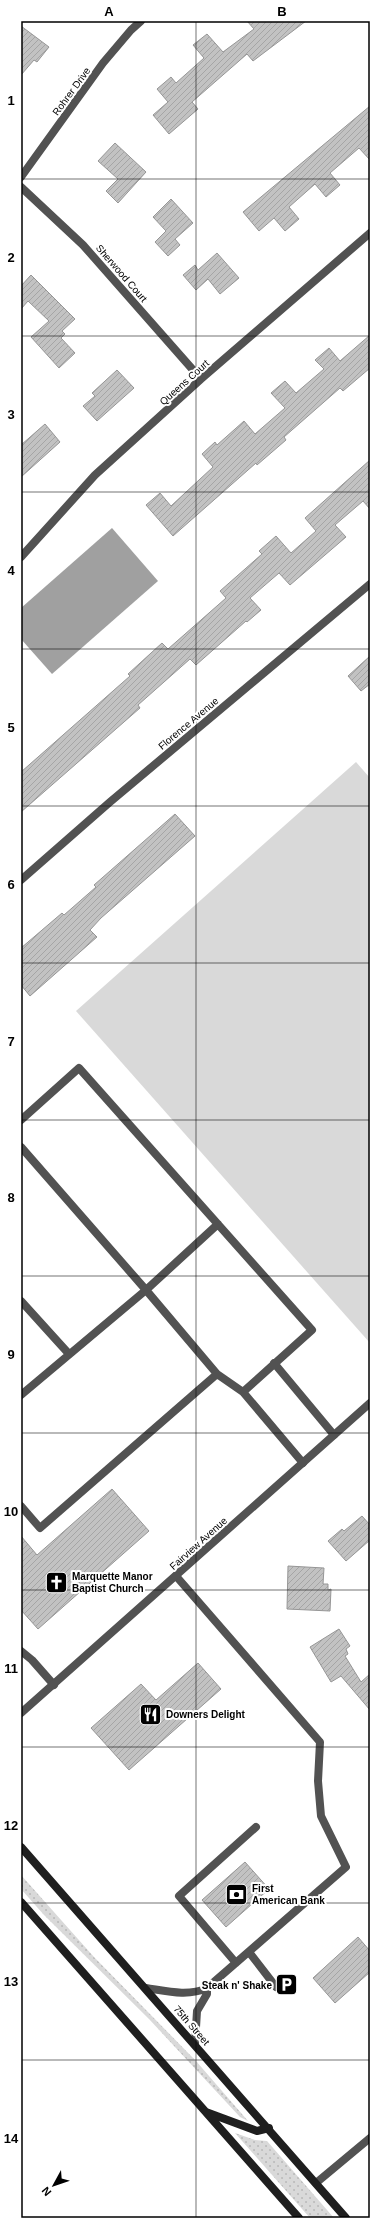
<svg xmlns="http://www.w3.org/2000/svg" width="391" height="2239" font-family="Helvetica,sans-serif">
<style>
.grass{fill:url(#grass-dots)}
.park{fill:#d9d9d9}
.water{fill:#a0a0a0}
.building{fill:url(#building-hatch);stroke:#969696}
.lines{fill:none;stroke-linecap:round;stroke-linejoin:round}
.service{stroke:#525252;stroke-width:8}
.minor{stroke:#525252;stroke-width:8}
.tertiary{stroke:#525252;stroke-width:8}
.secondary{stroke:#1f1f1f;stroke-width:8}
.grid{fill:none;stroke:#000;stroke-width:1;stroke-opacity:0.55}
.labels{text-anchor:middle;stroke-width:4;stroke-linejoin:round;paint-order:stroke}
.street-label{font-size:10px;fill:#000;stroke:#fff}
.poi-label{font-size:10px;font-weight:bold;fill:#000;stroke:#fff;text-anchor:start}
.neatline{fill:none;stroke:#000;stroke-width:1.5}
.grid-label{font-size:13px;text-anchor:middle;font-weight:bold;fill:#000}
</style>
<defs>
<pattern id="grass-dots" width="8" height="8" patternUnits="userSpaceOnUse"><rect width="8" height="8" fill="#d9d9d9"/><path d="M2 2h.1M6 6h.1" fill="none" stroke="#b8b8b8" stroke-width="1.8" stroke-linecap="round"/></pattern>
<pattern id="building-hatch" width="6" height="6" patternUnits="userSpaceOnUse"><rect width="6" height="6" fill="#c2c2c2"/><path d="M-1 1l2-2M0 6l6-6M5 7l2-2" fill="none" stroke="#a5a5a5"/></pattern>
</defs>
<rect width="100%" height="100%" fill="#fff"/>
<path class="grass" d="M21,1875L94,1957L196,2061L248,2121L240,2117L149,2019L44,1915L21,1889Z
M235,2133L255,2140L267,2141L334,2218H310Z"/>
<path class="park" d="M356,762L370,778V1343L76,1011Z"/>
<path class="water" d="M112,528L158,581L52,674L21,639V608Z"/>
<path class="building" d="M247,21H306L253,61L247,54L192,102L198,109L169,134L153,115L168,102L157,89L171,77L176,83L204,58L193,45L207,34L223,52L254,29Z
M21,26L49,47L37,62L34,60L21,75Z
M370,106V160L359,148L330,173L340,185L326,197L315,184L289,207L299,219L285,231L274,218L259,231L243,212Z
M115,143L146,172L118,203L106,191L118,179L98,161Z
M171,199L193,223L175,239L180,245L168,256L155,242L166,231L153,217Z
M217,253L239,278L220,294L208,279L196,290L183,275L195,265L198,270Z
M31,275L75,319L62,331L65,334L61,338L75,353L59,368L31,337L49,321L28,301L21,309V286Z
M370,335V368L343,391L340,388L284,437L286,440L257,465L256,463L173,536L146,505L160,493L171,506L213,467L202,454L215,442L217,445L244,421L255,434L285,408L271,393L285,381L296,393L324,369L315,360L329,348L340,361Z
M117,370L134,388L97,421L83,406L95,396L92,393Z
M45,424L60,442L21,477V445Z
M370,460V509L363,501L335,525L346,537L290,585L279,573L250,598L261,610L247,622L246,621L196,665L190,659L138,705L140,708L21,812V772L130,676L128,674L162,643L168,649L226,598L220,591L262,554L259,551L276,536L291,553L316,531L305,518Z
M370,656V684L361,691L348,676Z
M175,814L195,836L101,918L90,930L97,937L30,996L21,985V948L62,913L64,915L96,887L94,885Z
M112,1489L149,1531L38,1629L21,1610V1536L37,1555Z
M362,1516L370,1525V1540L346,1561L328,1541L342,1529L344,1531Z
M288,1566L324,1568L323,1584H328V1590L331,1589L330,1611L287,1609Z
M339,1629L350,1646L346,1649L348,1654L345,1656L361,1682L370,1674V1710L341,1676L331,1682L310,1647Z
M198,1663L221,1689L129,1770L91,1728L141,1684L156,1700Z
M245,1862L269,1889L226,1927L202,1900Z
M358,1937L370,1951V1972L335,2003L313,1978Z"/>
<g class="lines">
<path class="service" d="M21,1120L79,1068L312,1330L243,1392
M21,1147L146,1290L217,1374L243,1392L303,1463
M21,1301L69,1354
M274,1363L334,1435
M21,1395L146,1290L218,1224
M21,1506L40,1528L217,1374
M249,1952L276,1987
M236,1963L179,1896L256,1827
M146,1988C166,1991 188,1997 207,1988L346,1867L321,1816L318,1781L320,1742L176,1576
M195,2044L197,2011L207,1994V1988
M316,2183L370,2138"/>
<path class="minor" d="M21,177L103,63L131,30L141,21
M21,187L83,245L201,379
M21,557L95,475L201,379L370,233
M21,880L110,802L370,584
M21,1651L32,1660L54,1685"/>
<path class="tertiary" d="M21,1713L370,1403"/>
<path class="secondary" d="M21,1847L346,2218
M21,1902L299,2218
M206,2112L257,2131L269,2128"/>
</g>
<path class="grid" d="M196,21V2218M21,179H370M21,336H370M21,492H370M21,649H370M21,806H370M21,963H370M21,1120H370M21,1276H370M21,1433H370M21,1590H370M21,1747H370M21,1903H370M21,2060H370"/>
<defs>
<symbol id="church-square" viewBox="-11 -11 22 22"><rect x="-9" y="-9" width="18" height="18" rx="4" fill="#000" stroke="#fff"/><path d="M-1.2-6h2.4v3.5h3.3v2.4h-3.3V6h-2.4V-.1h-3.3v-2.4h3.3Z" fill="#fff"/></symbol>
<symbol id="restaurant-square" viewBox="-11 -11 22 22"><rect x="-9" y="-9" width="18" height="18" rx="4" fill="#000" stroke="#fff"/><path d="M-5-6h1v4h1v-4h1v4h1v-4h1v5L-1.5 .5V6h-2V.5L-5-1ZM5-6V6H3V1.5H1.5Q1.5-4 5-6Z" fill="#fff"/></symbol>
<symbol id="bank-square" viewBox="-11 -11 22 22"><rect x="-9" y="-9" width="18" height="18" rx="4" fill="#000" stroke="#fff"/><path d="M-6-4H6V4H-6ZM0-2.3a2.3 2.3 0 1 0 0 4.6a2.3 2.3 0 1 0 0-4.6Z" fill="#fff"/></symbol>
<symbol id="parking-square" viewBox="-11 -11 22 22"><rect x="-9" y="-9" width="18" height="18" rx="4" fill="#000" stroke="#fff"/><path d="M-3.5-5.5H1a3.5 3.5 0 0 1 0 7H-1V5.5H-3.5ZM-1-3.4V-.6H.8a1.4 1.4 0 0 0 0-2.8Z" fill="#fff"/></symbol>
</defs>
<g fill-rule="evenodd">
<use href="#church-square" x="44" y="1570" width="25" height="25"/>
<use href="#restaurant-square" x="138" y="1702" width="25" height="25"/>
<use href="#bank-square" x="224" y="1882" width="25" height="25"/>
<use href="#parking-square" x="274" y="1972" width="25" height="25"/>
</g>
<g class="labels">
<g class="street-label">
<text transform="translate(71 91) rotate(-54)" y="4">Rohrer Drive</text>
<text transform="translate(122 273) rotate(49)" y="4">Sherwood Court</text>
<text transform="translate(184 382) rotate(-42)" y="4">Queens Court</text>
<text transform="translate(188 723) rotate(-40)" y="4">Florence Avenue</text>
<text transform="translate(198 1543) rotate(-42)" y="4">Fairview Avenue</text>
<text transform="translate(192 2025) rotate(49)" y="4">75th Street</text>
</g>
<g class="poi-label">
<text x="72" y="1580">Marquette Manor<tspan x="72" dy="12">Baptist Church</tspan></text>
<text x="166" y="1718">Downers Delight</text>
<text x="252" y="1892">First<tspan x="252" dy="12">American Bank</tspan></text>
<text x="272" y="1989" text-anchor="end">Steak n' Shake</text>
</g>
</g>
<rect width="391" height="2239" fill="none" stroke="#ffffff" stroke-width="44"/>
<g transform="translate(54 2185) rotate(230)" stroke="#ffffff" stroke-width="3" paint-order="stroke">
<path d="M0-3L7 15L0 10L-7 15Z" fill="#000000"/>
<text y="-6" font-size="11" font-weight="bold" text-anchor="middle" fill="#000000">N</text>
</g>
<rect x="22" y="22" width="347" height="2195" class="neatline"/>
<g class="grid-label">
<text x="109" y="16">A</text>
<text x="282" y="16">B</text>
<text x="11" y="105">1</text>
<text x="11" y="262">2</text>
<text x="11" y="419">3</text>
<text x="11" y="575">4</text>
<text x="11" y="732">5</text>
<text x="11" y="889">6</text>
<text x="11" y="1046">7</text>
<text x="11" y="1202">8</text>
<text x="11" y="1359">9</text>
<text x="11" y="1516">10</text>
<text x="11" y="1673">11</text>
<text x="11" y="1830">12</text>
<text x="11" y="1986">13</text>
<text x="11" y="2143">14</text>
</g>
</svg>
